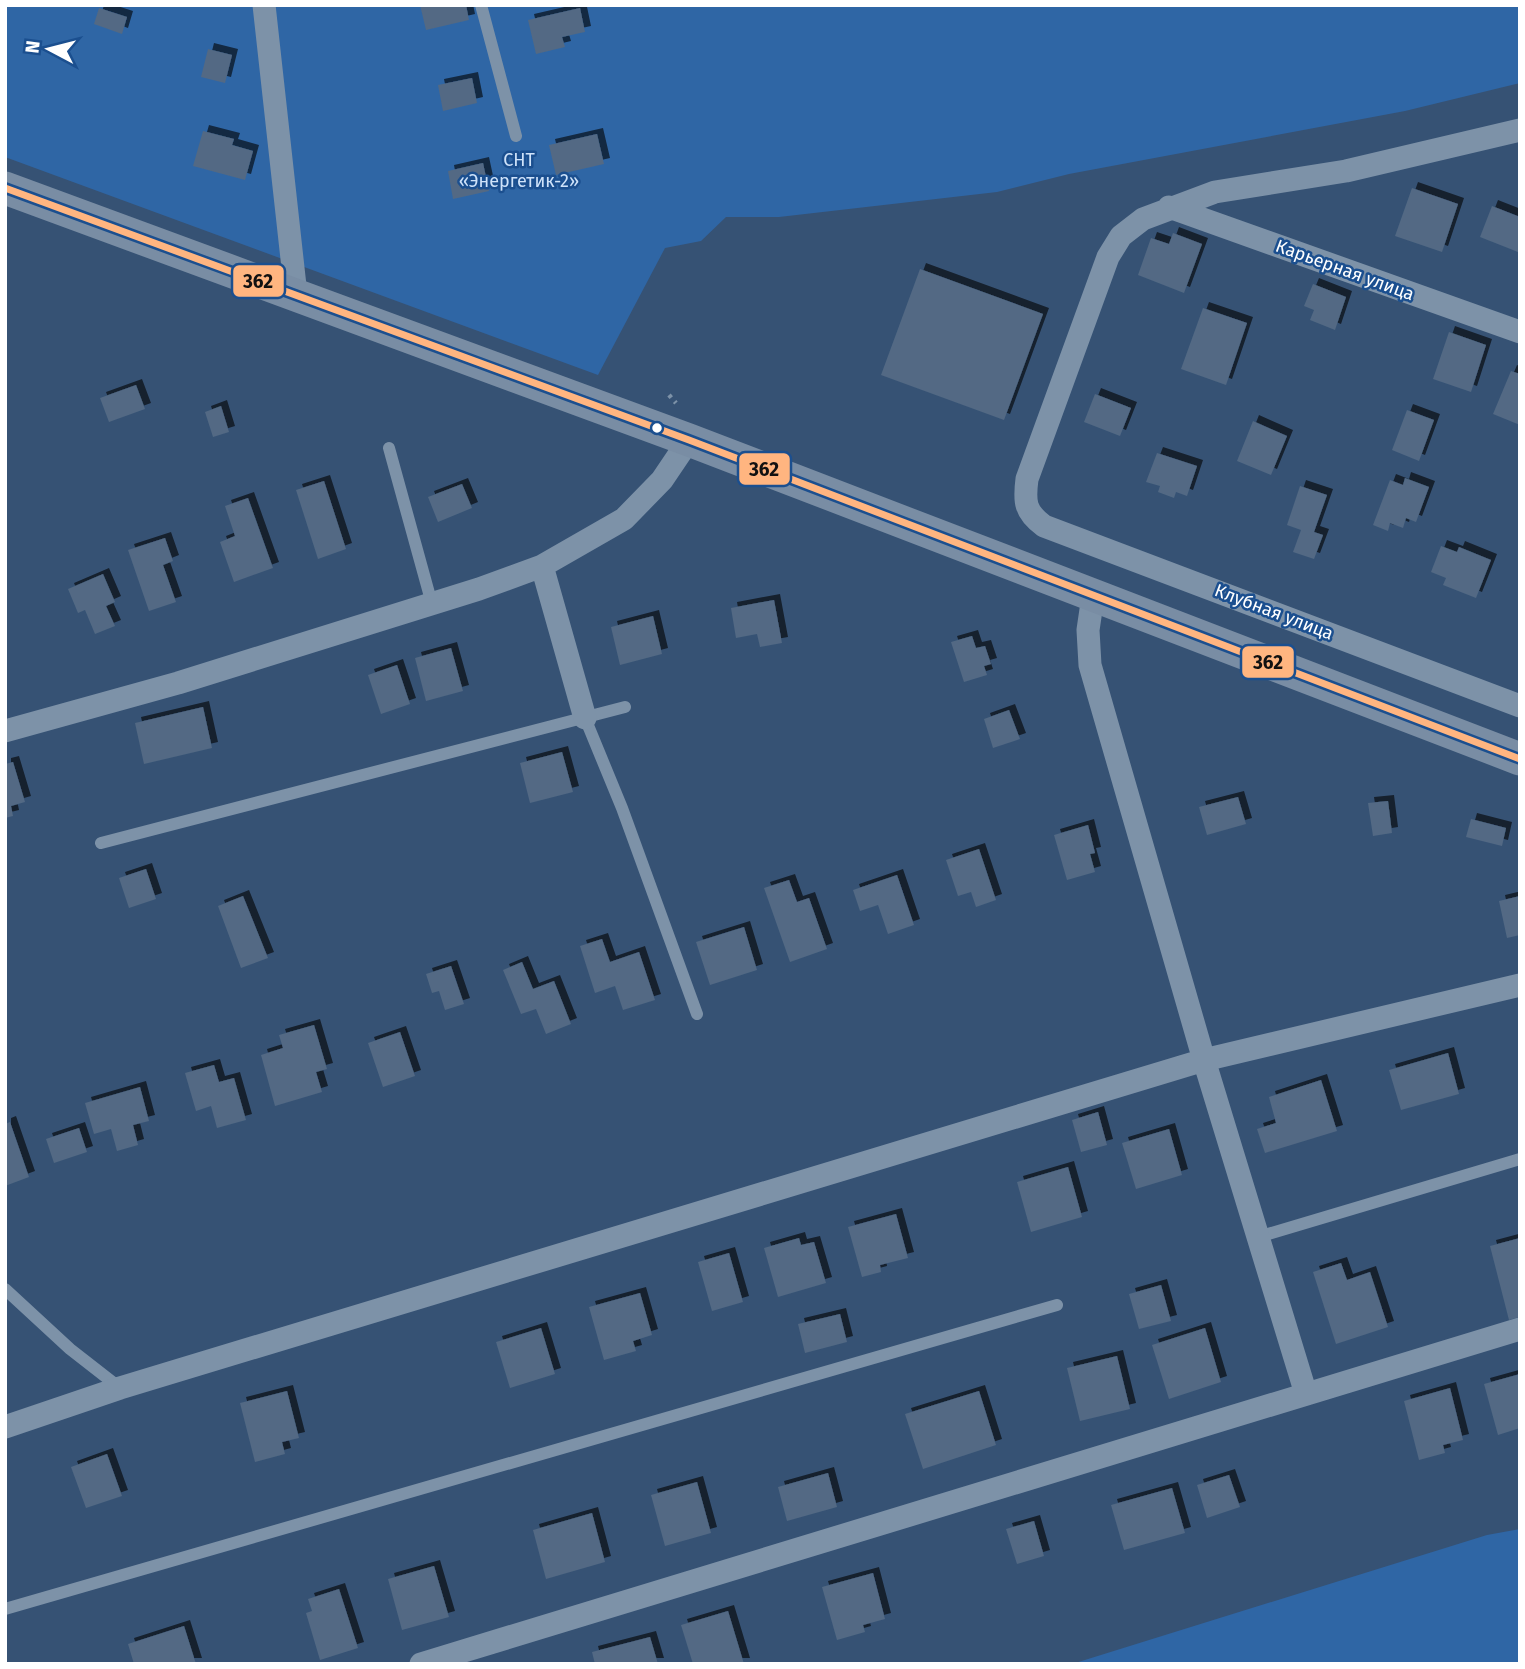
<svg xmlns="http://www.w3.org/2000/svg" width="1525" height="1669" font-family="'Fira Sans',sans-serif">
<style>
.green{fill:#2f66a5}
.building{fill:#526984;filter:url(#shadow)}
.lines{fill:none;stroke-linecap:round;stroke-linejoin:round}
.path{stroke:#7d92a8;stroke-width:4.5;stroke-dasharray:3.5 5;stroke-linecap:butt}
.lane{stroke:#7d92a8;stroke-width:12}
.street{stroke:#7d92a8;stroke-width:23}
.secondary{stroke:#798da4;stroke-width:33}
.bus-1-casing{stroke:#1b4f8f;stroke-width:12}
.bus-1{stroke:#ffb580;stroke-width:7}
.bus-dot{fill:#fff;stroke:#1b4f8f;stroke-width:2.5}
.labels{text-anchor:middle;stroke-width:5;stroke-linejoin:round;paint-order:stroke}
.park-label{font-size:18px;fill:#cfe3fa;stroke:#1b4f8f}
.street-label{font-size:18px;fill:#fff;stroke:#1b4f8f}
.line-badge{stroke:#1b4f8f;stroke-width:2.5}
.pale-badge-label{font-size:19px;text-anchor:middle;font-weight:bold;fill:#111}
</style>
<defs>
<filter id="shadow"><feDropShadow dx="6" dy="-6" stdDeviation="0" flood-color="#0009"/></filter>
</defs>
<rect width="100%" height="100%" fill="#365274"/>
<path class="green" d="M5,5H1520V83L1405,111L1069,174L997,192L779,217H726L701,241L665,248L598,375L5,157Z
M1520,1529V1664H1072L1487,1535Z"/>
<path class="building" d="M420,5H466L469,20L426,30Z
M99,8L127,17L122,34L94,24Z
M580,8L585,32L562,37L565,47L536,54L528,20Z
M208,49L232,55L225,83L201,77Z
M472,78L477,103L443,111L438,85Z
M203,131L234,139L232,145L253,151L245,180L193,166Z
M597,134L604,164L556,175L549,145Z
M483,163L489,191L453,199L448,171Z
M1412,188L1458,204L1442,252L1395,236Z
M1492,206L1520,217L1518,252L1480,237Z
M1173,233L1202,244L1184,293L1138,275L1151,238L1169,244Z
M920,269L1043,314L1004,420L881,375Z
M1313,284L1346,297L1335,330L1310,320L1314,310L1304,306Z
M1203,308L1247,323L1226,385L1181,369Z
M1449,332L1486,345L1471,392L1433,379Z
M1511,371L1520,374V425L1493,414Z
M136,385L145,409L109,422L100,398Z
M1095,394L1131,408L1120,436L1084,422Z
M221,406L229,432L213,437L205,412Z
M1407,410L1434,420L1419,461L1392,450Z
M1253,421L1287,436L1271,475L1237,461Z
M1157,453L1197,466L1187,496L1176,492L1174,498L1158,492L1160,486L1146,482Z
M1405,478L1429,487L1416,522L1406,518L1403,528L1390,523L1388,531L1373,525L1390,480L1403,485Z
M324,481L346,549L318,559L296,490Z
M462,484L472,508L438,522L428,497Z
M1300,486L1327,495L1314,532L1323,535L1314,559L1293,552L1301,530L1287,525Z
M248,498L273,568L234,582L220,542L235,536L225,506Z
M165,538L173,561L163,565L176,602L149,611L128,550Z
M1441,546L1457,552L1459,547L1491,560L1476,598L1443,585L1446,578L1431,572Z
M103,574L115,602L106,606L115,626L95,634L85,610L78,613L68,589Z
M774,600L782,643L760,647L757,634L736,638L731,608Z
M653,616L662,654L620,665L611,627Z
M972,636L976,648L985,646L991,664L984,666L987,675L964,682L951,642Z
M451,648L463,691L426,701L415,658Z
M397,665L410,704L381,714L368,675Z
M203,707L212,748L144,764L135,723Z
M1009,710L1020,739L993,748L984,719Z
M562,752L573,792L530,803L520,763Z
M13,762L25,802L11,806L13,816L5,818V764Z
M1238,797L1246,824L1207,835L1199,807Z
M1388,801L1392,833L1373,836L1368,803Z
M1471,819L1506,828L1502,846L1466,837Z
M1088,825L1095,853L1090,854L1095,872L1067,880L1054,835Z
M979,849L996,900L976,907L971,892L958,896L946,860Z
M146,869L156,899L129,908L119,878Z
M897,875L914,925L888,934L878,905L860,911L853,890Z
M789,880L797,902L809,898L827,949L790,962L764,888Z
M243,896L268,958L241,968L218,906Z
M1520,896V935L1507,938L1499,901Z
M744,927L757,970L710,985L696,942Z
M602,939L610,962L639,952L655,1000L623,1010L615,986L595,993L580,946Z
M522,962L533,989L554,981L571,1024L546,1034L536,1009L521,1014L503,970Z
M451,966L464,1004L445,1010L439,991L432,993L426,974Z
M314,1025L327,1069L316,1072L322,1092L275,1106L261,1055L283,1048L279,1035Z
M400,1032L415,1076L383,1087L368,1043Z
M1448,1053L1459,1094L1401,1110L1389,1070Z
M214,1065L219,1082L234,1078L246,1120L217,1128L211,1106L196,1111L185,1073Z
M1321,1080L1337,1131L1265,1153L1257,1129L1276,1123L1269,1097Z
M140,1087L149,1121L133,1125L138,1145L117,1151L111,1129L94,1134L85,1103Z
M1098,1112L1107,1145L1081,1152L1072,1120Z
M10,1122L29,1177L5,1186V1124Z
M79,1128L87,1152L54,1163L46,1139Z
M1169,1129L1182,1175L1136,1189L1122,1143Z
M1068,1167L1082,1217L1031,1232L1017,1182Z
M896,1214L908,1258L880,1265L881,1272L862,1277L848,1227Z
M799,1238L801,1245L814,1242L826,1283L778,1297L764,1248Z
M1520,1238V1317L1509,1320L1490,1246Z
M729,1253L743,1302L712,1311L698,1262Z
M1341,1263L1347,1280L1370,1272L1388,1327L1336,1344L1313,1272Z
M1161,1285L1171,1321L1139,1329L1129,1294Z
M640,1293L652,1335L633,1341L636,1351L604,1360L589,1307Z
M840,1314L847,1342L805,1353L798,1324Z
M541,1328L555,1374L510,1388L496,1342Z
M1205,1328L1221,1382L1169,1399L1152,1345Z
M1117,1356L1130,1409L1080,1421L1067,1368Z
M1520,1374V1428L1498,1435L1484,1384Z
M1450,1388L1463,1440L1443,1445L1445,1453L1419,1460L1404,1401Z
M287,1391L299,1438L282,1442L285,1454L255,1462L240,1403Z
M979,1391L996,1445L923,1469L905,1414Z
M107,1454L122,1496L86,1508L71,1467Z
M828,1473L837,1507L787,1521L778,1487Z
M1229,1475L1240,1507L1207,1518L1197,1485Z
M697,1482L711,1533L665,1546L651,1495Z
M1172,1488L1185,1533L1124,1550L1111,1505Z
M592,1513L605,1562L546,1579L533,1530Z
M1034,1521L1044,1556L1017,1564L1006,1529Z
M434,1566L449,1617L402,1630L388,1579Z
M873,1573L885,1619L863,1625L865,1632L837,1640L822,1587Z
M339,1589L358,1648L320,1660L306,1613L312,1611L308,1599Z
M728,1611L744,1664H693L681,1625Z
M184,1626L196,1664H134L128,1644Z
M650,1637L658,1664H595L592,1652Z"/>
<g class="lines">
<path class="path" d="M669,395L676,403"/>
<path class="lane" d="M481,5L516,136
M389,448L432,604
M585,718L622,808L697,1014
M101,843L625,707
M1258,1237L1520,1159
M5,1289L70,1349L120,1388
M5,1609L1057,1305"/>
<path class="street" d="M264,5L296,295
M1520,130L1346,171L1215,192L1143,219L1121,236L1108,257L1027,479C1024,502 1025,512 1044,526L1520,706
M1169,207L1520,332
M542,566L585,718
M1093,596L1088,630L1090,665L1204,1060L1306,1394
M5,731L178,683L479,589L542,566L624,519L662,480L689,440
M5,1427L120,1388L1204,1060L1520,985
M421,1664L1520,1329"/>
<path class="secondary" d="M5,188L689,440L1520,759"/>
<defs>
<path id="bus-1" d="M5,188L689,440L1520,759"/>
</defs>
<use href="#bus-1" class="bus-1-casing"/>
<use href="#bus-1" class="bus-1"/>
</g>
<circle class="bus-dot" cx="657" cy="428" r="6"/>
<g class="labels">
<g class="park-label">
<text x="519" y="166">СНТ<tspan x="519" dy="21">«Энергетик-2»</tspan></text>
</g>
<g class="street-label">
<text transform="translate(1345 270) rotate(20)" y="6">Карьерная улица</text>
<text transform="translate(1274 612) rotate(21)" y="6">Клубная улица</text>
</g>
</g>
<g class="line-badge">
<rect x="232" y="264" width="53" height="34" rx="7" fill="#ffb580"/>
<rect x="738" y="452" width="53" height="34" rx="7" fill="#ffb580"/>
<rect x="1241" y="645" width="54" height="34" rx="7" fill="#ffb580"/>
</g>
<g class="pale-badge-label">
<text x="258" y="288">362</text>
<text x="764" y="476">362</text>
<text x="1268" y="669">362</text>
</g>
<rect width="1525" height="1669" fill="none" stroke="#ffffff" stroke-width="14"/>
<g transform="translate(49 49) rotate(277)" stroke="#1b4f8f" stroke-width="5" paint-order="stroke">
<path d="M0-5L12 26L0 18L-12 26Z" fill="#ffffff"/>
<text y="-10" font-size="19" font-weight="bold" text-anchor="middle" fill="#ffffff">N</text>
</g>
</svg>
